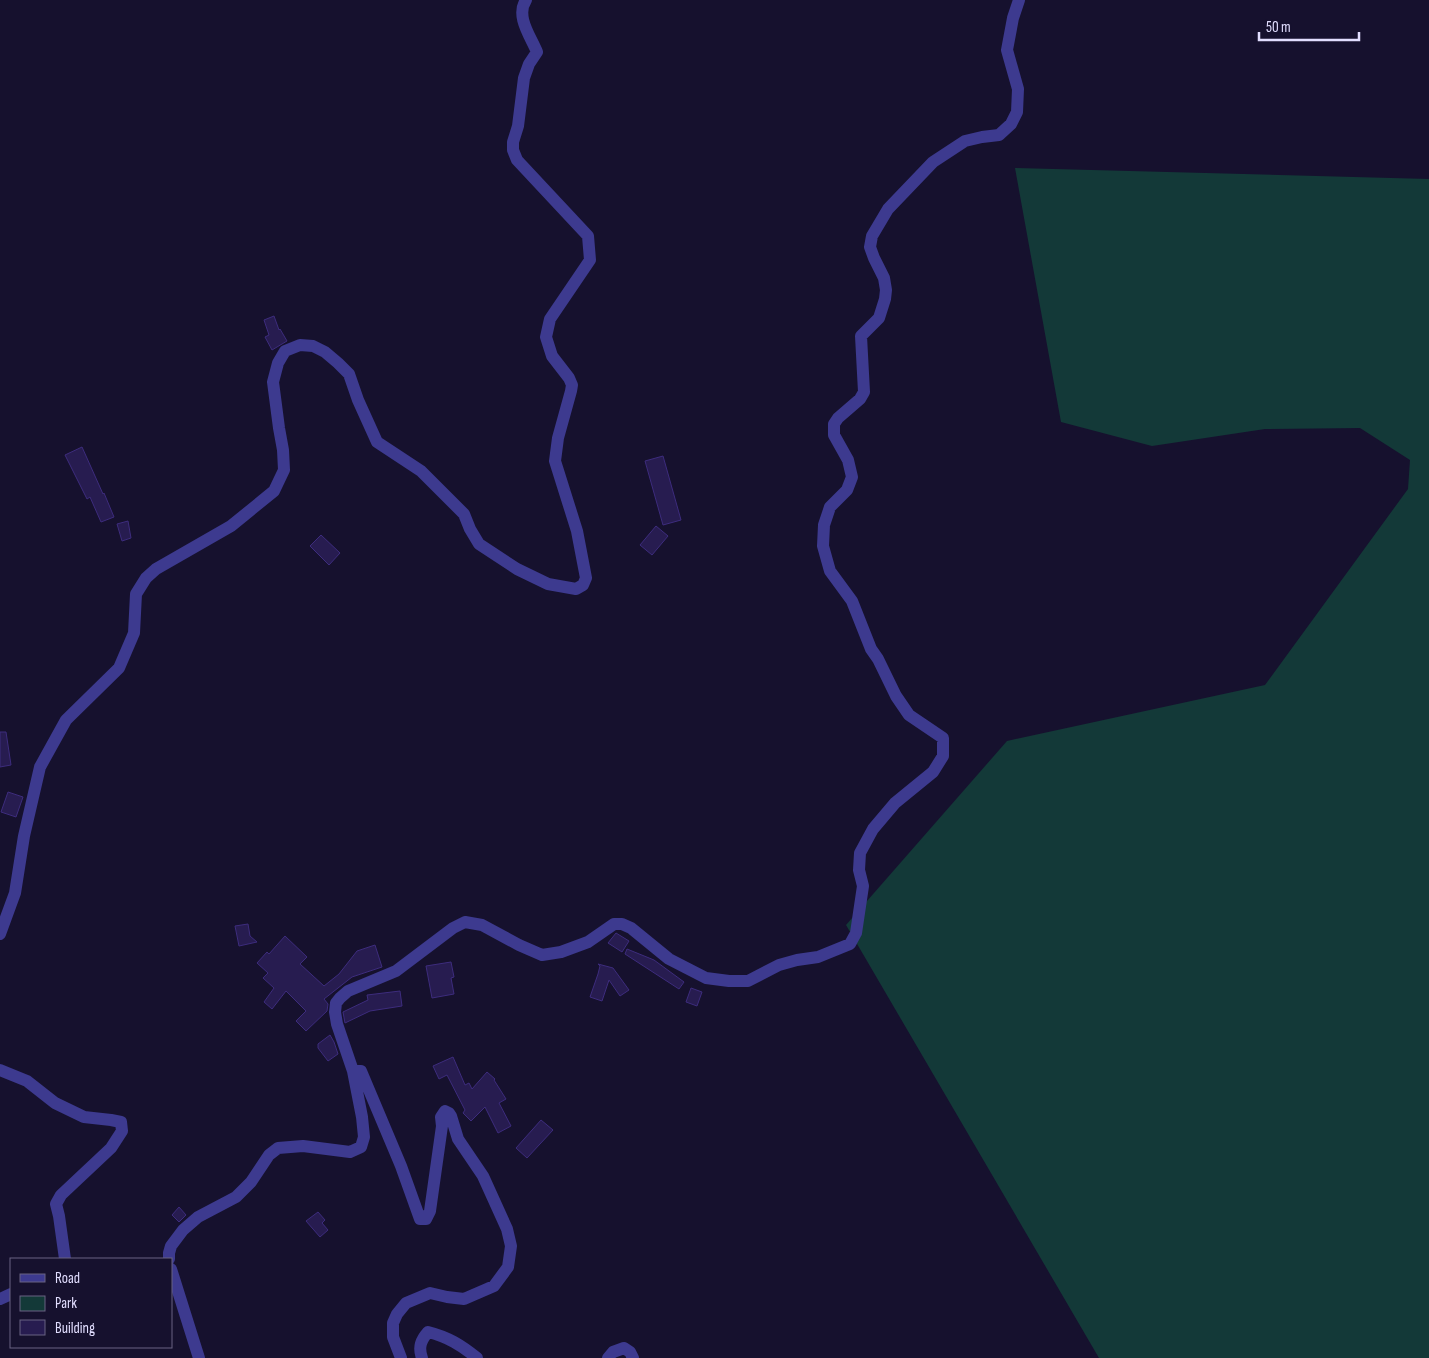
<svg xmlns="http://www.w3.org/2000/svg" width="1429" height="1358" font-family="'Sofia Sans Condensed',sans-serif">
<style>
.green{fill:#133938}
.building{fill:#271c50;stroke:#3d2c7d}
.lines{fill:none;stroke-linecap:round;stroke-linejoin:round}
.minor{stroke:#3d3a8f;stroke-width:12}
</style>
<rect width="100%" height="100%" fill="#16112e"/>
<path class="green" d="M1015,168L1429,179V1358H1099L846,925L1007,741L1265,685L1408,489L1410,460L1360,428L1265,429L1152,446L1061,422Z"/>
<path class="building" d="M274,316L279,330L280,329L287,341L272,350L265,337L269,335L264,320Z
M82,447L103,494L104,493L114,517L101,522L90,497L87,499L65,455Z
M663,456L681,520L663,525L645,461Z
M128,521L131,538L122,541L117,524Z
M656,526L668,536L652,555L640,545Z
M321,535L340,553L329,565L310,546Z
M0,732H6L11,765L0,767Z
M8,792L23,797L16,817L1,812Z
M248,924L250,936L257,942L239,946L235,926Z
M616,933L629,941L622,952L608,943Z
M285,936L307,957L300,964L324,986L339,974L357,951L375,945L382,967L352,977L324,999L328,1004L327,1011L306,1031L296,1021L306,1011L286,991L272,1009L264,1002L274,988L263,978L268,973L257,963L267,952L269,954Z
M627,949L654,960L684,982L679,989L625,954Z
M451,962L454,977L451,978L454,994L432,998L426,966Z
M598,964L613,968L629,990L620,996L609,980L602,1001L590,997L598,974L600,966Z
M691,988L702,992L697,1006L686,1002Z
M400,991L402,1006L370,1011L345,1023L343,1012L368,1000L367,995Z
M330,1035L334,1042L338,1054L328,1061L318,1048V1044Z
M453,1057L465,1085L469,1083L472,1089L487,1072L495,1079L494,1080L506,1099L499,1103L511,1126L498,1133L485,1107L471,1121L463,1113L465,1110L447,1075L439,1079L433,1066Z
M541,1120L553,1130L527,1158L516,1148Z
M179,1207L186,1215L179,1222L172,1215Z
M318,1212L325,1220L322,1223L328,1230L320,1237L306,1221Z"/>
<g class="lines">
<path class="minor" d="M0,934L15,893L24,836L40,767L66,720L119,668L134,633L136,594L146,578L156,569L231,526L274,491L284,470L283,450L279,428L273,382L278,363L285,351L300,345L313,346L325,352L338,363L349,374L358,400L377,442L421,471L464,514L470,529L479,544L517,569L548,584L576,589L583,585L586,578L577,531L555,461L558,438L571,391L572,385L569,378L552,356L546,337L550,319L590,260L588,236L517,160L513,150V142L518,126L524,78L529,64L537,52C531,37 515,16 526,0
M0,1070L27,1081L55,1103L84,1117L111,1120L121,1122L122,1131L111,1148L61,1195L56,1204L59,1216L65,1259
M355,1071H361L401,1166L420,1219H426L430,1211L442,1126L441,1117L445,1111L449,1113L451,1116L458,1139L483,1176L507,1229L511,1246L508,1267L494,1286L464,1299L447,1297L430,1293L406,1303L397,1314L393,1323V1337L401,1358
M169,1259V1253L171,1246L183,1230L198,1217L236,1197L251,1182L269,1155L278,1148L303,1146L350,1152L361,1147L364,1137L362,1117L353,1071L337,1024L335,1012L336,1003L340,998L348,991L396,971L453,928L465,922L482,925L519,945L542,955L561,952L588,942L614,924H622L631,928L669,959L706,978L729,981H748L779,965L797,960L818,957L850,944L856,933L863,886L859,870L860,853L873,829L895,803L933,772L943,756V738L909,715L896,696L878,659L871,649L852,601L830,571L823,546L824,525L830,507L847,490L852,477L848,460L834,435V424L838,418L860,399L864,392L861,336L879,318L885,299L886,290L884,278L874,258L870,247L872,236L888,209L933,162L965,141L982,137L999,135L1011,124L1017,112L1018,89L1007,50L1013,18L1019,0
M171,1269L199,1358
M0,1299L11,1294
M422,1358C418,1347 421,1340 428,1332C448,1337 461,1345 477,1358
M608,1358L613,1352L624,1348L630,1352L633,1358"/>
</g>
<rect x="10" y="1258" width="162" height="90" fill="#16112e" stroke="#686382"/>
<rect x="20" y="1274" width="25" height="8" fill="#3d3a8f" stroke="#686382"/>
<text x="55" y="1283" font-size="15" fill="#e2deff">Road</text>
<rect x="20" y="1296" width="25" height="15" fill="#133938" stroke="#686382"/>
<text x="55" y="1308" font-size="15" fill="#e2deff">Park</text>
<rect x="20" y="1320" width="25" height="15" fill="#271c50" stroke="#686382"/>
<text x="55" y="1333" font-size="15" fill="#e2deff">Building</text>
<path d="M1259 32v8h100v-8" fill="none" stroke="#e2deff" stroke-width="2.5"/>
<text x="1266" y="32" font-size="15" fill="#e2deff" stroke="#16112e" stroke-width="4" paint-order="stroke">50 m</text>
</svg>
